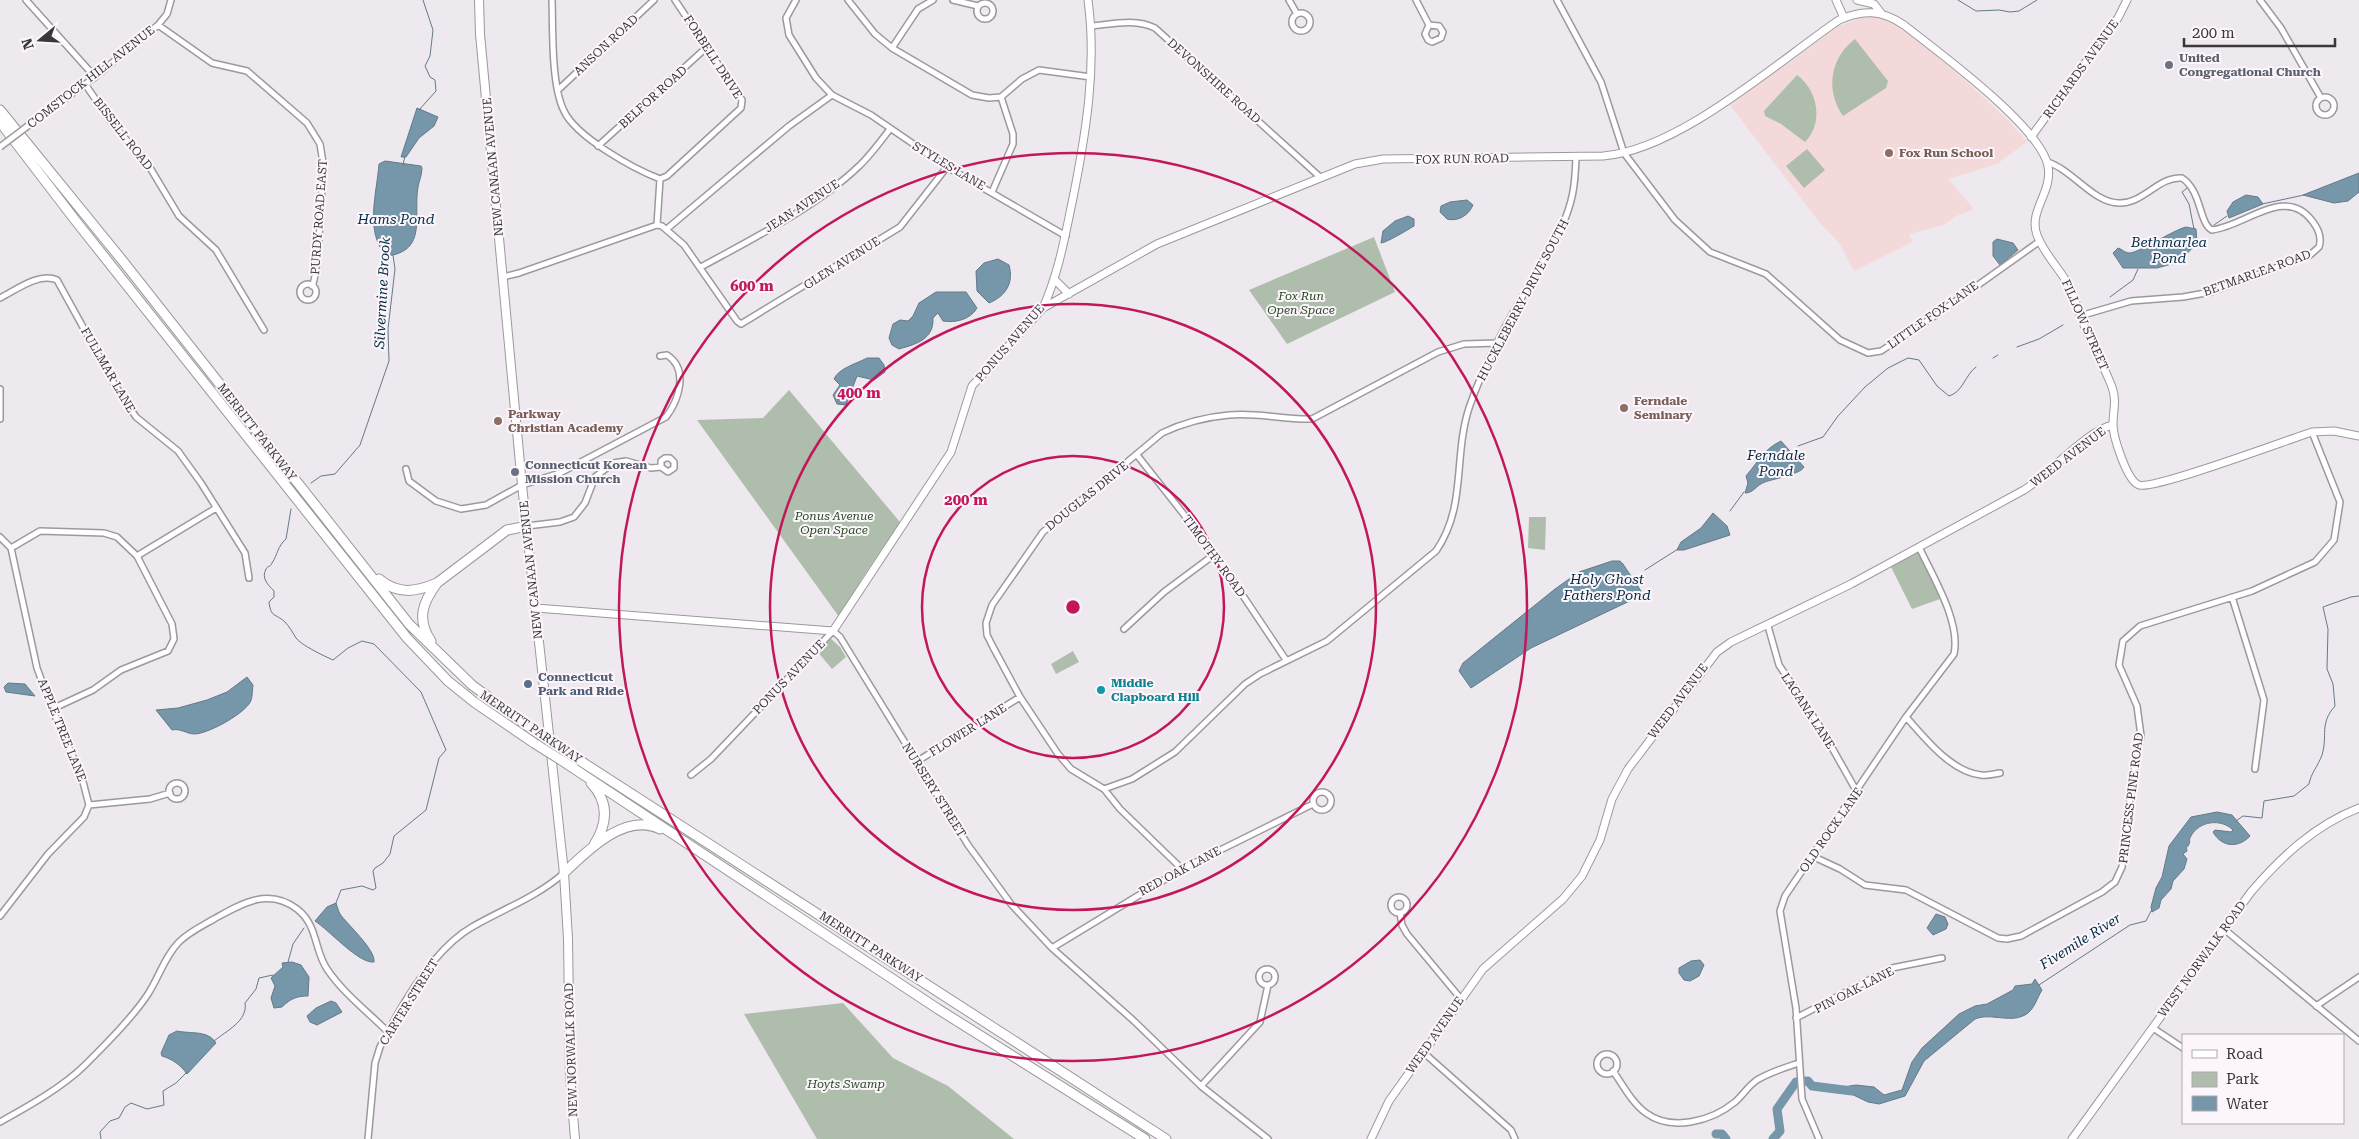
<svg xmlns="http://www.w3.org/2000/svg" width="2359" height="1139" font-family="'Roboto Serif',serif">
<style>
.commercial{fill:#f4d9db}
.green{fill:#afbeac}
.water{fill:#7696aa;stroke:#647a88}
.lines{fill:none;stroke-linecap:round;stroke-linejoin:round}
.stream{stroke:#647a88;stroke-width:1}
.river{stroke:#7696aa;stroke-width:9}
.street-casing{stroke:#9d989e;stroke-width:8}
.secondary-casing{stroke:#9d989e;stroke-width:9}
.primary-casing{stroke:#9d989e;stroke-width:10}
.highway-casing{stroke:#9d989e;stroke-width:11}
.street{stroke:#fff;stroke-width:5}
.secondary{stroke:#fff;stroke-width:7}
.primary{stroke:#fff;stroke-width:8}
.highway{stroke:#fff;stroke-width:9}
.street-bridge-casing{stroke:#9d989e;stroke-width:8;stroke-linecap:butt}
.highway-bridge-casing{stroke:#9d989e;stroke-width:11;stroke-linecap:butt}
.street-bridge{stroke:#fff;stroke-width:5}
.highway-bridge{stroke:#fff;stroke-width:9}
.ring{fill:none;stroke:#c2185b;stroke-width:2.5}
.worship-dot{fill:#6b7280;stroke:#fcf6fc;stroke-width:2}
.education-dot{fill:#8d6e63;stroke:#fcf6fc;stroke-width:2}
.service-dot{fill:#5c6f8a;stroke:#fcf6fc;stroke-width:2}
.culture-dot{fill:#0f9aa8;stroke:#fcf6fc;stroke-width:2}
.labels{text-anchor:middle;stroke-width:4;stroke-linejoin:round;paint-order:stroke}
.street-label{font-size:12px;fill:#39373a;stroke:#fcf6fc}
.worship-label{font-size:12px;font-weight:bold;fill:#5b616d;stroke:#fcf6fc;text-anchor:start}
.education-label{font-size:12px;font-weight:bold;fill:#785e54;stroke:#fcf6fc;text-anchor:start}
.park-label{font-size:12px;font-style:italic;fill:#294a21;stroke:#fcf6fc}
.service-label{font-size:12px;font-weight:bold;fill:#4e5e75;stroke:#fcf6fc;text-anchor:start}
.culture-label{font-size:12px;font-weight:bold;fill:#0d838f;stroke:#fcf6fc;text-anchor:start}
.water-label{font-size:14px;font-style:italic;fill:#002d43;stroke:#fcf6fc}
.centre{fill:#c2185b;stroke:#fcf6fc;stroke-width:2.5}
.ring-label{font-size:15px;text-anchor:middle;font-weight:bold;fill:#c2185b;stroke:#fcf6fc;stroke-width:4;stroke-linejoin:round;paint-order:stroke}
</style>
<rect width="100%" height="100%" fill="#eee9ef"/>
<path class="commercial" d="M1873,17L1898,24L1956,72L2010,122L2027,142L1997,164L1948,179L1974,209L1954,217L1944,225L1909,234L1913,242L1854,271L1839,243L1819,222L1730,105L1839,26L1860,18Z"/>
<path class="green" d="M1855,39L1888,81L1886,88L1843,116C1825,90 1830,58 1855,39Z
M1797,75C1818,90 1824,123 1805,142L1781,124L1765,116L1764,111Z
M1807,149L1825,170L1804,188L1786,166Z
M1374,237L1395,292L1287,344L1249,290Z
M789,390L900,522L861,580L842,621L697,420L763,418Z
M1529,517H1546L1545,550L1528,548Z
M1917,548L1940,599L1912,609L1889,563Z
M830,638L840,647L846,657L832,669L817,651Z
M1073,651L1079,662L1056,674L1051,664Z
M843,1003L893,1058L948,1086L1014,1139H817L744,1014Z"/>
<path class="water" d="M417,108L438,117L434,126L419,138L406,157H401Z
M385,161L421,166L422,168C422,175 419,181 418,187C413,216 428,251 387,256C364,234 377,192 379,164Z
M2359,173V192L2348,201L2334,203L2303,195Z
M2246,195L2258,197L2263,204L2229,218L2227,211L2233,202Z
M1467,200L1473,205C1469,215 1458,222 1447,219L1440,212L1441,206L1450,202Z
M1408,216L1414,219V226C1409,229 1386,243 1381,243L1383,231L1395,221Z
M2186,227L2196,229L2197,243L2179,262L2157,268H2123L2113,253L2118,248C2122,249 2125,253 2129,253C2137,254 2173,230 2186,227Z
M1997,239L2013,243L2018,250L2000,265L1993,256V242Z
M998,259L1009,265C1014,283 1006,296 989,303L977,291L976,271L984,263Z
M936,292H966L977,308C970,320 955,323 943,321L938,313L933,318C934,339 917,344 899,349L892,345L889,338L893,324L900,320L908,321L913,316L919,303Z
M867,358H879L884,365L885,372L874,380L857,376L846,405L837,404L833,395L840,385L834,379C839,368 856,364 867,358Z
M1781,441L1804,467C1801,474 1773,479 1765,482C1756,485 1754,493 1745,493L1748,483L1746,476C1758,462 1764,449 1781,441Z
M1713,513L1727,526L1730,535L1684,550H1677L1681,542L1701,528Z
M1612,561H1620L1623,564L1641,591L1638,597L1531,648L1471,688L1459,671L1463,663L1555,589L1579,572Z
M247,677L253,685C252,691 253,699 249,704C240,716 209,733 195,734C186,734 181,728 172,730L156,710L178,708L207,700L227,692Z
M8,683L25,684L35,696L6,692L4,687Z
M2217,812L2232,815L2250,836C2239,848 2222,848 2213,832L2215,830L2231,832L2233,830C2221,818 2199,821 2191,836C2188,841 2191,840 2189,844C2186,851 2186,844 2187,851L2183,854L2187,859L2184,869L2173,881L2171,889L2161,900L2159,908L2152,912L2151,907L2156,888L2162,877L2169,846L2191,817Z
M336,903C337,906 338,910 340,914C347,924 376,950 374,962C359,964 329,930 315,921L327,907Z
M1936,914L1945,917L1948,924L1946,929L1933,935L1927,928Z
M1700,960L1704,965L1699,976L1690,981L1684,980L1679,973V968L1691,961Z
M292,962L301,965L309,977L308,996C298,996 291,998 282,1007L274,1008L271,998L275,986L271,978L283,967L282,963Z
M2035,979L2042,990C2037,998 2035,1007 2028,1013C2012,1025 1992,1012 1975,1019L1924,1061L1905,1096L1879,1104L1868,1102L1843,1090V1087L1856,1085L1874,1087L1884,1095L1902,1090L1912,1062L1922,1048L1959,1014L1975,1006L1987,1004L2013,990L2015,986L2032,984Z
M331,1001L336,1003L342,1012L317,1025L310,1022L307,1016L316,1008Z
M177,1031C191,1034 208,1030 216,1043L187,1074C181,1065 172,1059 162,1056L161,1053L169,1035Z"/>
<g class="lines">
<path class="stream" d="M1958,0L1976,11L1999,10L2010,12L2019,11L2037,0
M419,110L436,91L435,80L430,77L425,66L430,56L433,30L423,0
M403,165L405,156
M2187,188L2182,192L2189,204L2194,229
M2262,204L2304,195
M2214,225L2227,216
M2110,297L2133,280L2138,269
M2017,347L2039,339L2063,325
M1993,358L1998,355
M1798,446L1823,437L1838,416L1865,387L1888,368L1908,358L1919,360L1937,386L1949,396C1963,392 1965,375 1976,367
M311,483L321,476L335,474L360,445L389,361L388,329L395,269L393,255
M291,509L286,539C277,547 278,554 272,563C270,568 268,565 266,569C261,578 268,585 274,591V597L269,602C271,618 275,613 285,622C289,626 293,633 296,638C301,645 324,656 333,660L348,648L362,641L374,644L421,692L446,750L439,758L426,810L394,836L390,854L383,863L375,868L373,871L376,888L373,890L362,886L341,890L336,903
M1730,511L1744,492
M1645,570L1678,549
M2236,821L2243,816L2262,818L2264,801L2294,796L2309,784C2311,773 2318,766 2322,755C2328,735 2319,724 2335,706L2333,684L2327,669L2328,629L2323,607L2351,597L2359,596
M288,962L293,944L304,928
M2039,985L2130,925L2146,921L2151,911
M214,1041C226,1031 248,1021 245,1003L256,989L259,978L273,975
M101,1139L100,1132L110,1121L119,1118L125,1107L131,1103L147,1109L164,1105L163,1091L176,1083L187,1072"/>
<path class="river" d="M1716,1134H1722L1726,1139
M1773,1139L1780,1131L1777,1109L1796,1082L1808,1081L1812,1086L1852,1091"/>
<defs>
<path id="street" d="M26,0L95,77
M552,0C553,29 551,85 564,111C576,137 634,169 660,179L667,176L741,108L742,100L675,0
M796,0L786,18L789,35L816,78L832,95L871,115L947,167L1066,236
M848,0L875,34L892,48L972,95L989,98L1001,97L1022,79L1039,70L1091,77
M953,0L978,6
M1289,0L1297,14
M1416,0L1429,25L1425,34L1428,40L1432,42L1441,38L1443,32L1439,26L1429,25
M1557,0L1601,82L1624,153L1675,220L1710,252L1766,274L1840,340L1868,353L1881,351L1933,317L2040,241
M2260,0L2281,28L2321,98
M977 11a8 8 0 1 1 16 0a8 8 0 1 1-16 0Z
M1292 22a9 9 0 1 1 18 0a9 9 0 1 1-18 0Z
M158,25L212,63L247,71L307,123L320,144L323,163C322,183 319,275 312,286
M1092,26C1112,24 1136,18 1155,28L1320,177
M892,48L918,9L933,0
M85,84L111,122L149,166L179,216L216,250L264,330
M558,90L654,0
M2316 106a9 9 0 1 1 18 0a9 9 0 1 1-18 0Z
M33,122L95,77L158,25L167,14L171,0
M598,146L707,47
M2047,162C2072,169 2093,203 2119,203C2143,204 2159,176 2182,178C2202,191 2199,224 2212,230C2246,226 2286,184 2313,222C2319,230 2322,238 2319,247L2310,255L2211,292L2183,297L2131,301L2080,316
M992,192L1013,144V134L1001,97
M657,225L660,179
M668,228L789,126L832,95
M701,267C752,239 816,207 858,167C870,156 880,142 890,129
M503,277L519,273L657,225L662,226L684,245L737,321L741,324L900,227L947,167
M300 292a8 8 0 1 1 16 0a8 8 0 1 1-16 0Z
M0,298C16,290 39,272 57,280L115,385L136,417L178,451L201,483L245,553L249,578
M0,389V419
M1137,455L1215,554L1286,660
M406,469L409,481L436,501L461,509L486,505L522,485L560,473L666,417C679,400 689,369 667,355L660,356
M527,526L560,522L574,517L585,503L595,477L613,463L626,461L651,468L661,467L668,472L674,468V462L670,458H665L661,461V467
M0,537L11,548L37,668L52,709L82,778L89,805L84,817L48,854L0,916
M11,548L40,531L104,533L117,537L137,556L172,624L174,639L168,651L121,670L93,690L52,709
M137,556L216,508
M2232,597L2264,700L2255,769
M1768,626L1779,665L1822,730L1857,792
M1124,629L1164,592L1215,554
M1906,717C1925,738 1951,772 1981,775C1987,776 1994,774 2000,773
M916,762L1020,697
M691,775L711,759L833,631L840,637L968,845L1011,904L1052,948L1134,1021L1201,1086L1268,1139
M169 791a8 8 0 1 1 16 0a8 8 0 1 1-16 0Z
M1104,789L1132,779L1175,752L1245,684L1260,674L1327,641L1436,551C1467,506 1453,458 1469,408C1490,345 1529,287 1561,229C1573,201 1575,187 1576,157
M1313 801a9 9 0 1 1 18 0a9 9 0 1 1-18 0Z
M89,805L150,799L170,793
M1812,856L1840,869L1865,885L1906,890L1998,938L2007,939L2021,936L2102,892L2115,882L2122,867L2132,782L2141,736L2137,706L2119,665L2123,641L2140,626L2252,591L2315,562L2334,540L2340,502L2312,432
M1182,869L1120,809L1104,789L1071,769L1058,754L1020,697L993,647L987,635L986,623L992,605L1043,532L1162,433C1183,423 1206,417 1229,415C1257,412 1284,420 1312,419L1438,352L1464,344L1498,343
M1391 905a8 8 0 1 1 16 0a8 8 0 1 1-16 0Z
M1400,913L1402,925L1407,934L1461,999
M2224,929L2359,1041
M1052,948L1182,869L1313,804
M1259 977a8 8 0 1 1 16 0a8 8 0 1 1-16 0Z
M2316,1006L2359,977
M1796,1018L1892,968L1942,958
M2153,1028L2183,1048
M1423,1052L1511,1130L1515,1139
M1597 1064a10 10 0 1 1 20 0a10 10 0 1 1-20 0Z
M1613,1071C1623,1085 1632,1103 1646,1113C1672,1132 1712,1121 1735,1102C1743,1095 1748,1086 1757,1080C1770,1072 1784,1068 1799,1063
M1201,1086L1260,1022L1268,985
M0,1122C27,1107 63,1087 85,1065C105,1045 133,1017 148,994C159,977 165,956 179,942C189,932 202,926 214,919C241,904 268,887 297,909C318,925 314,950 327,969C343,993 368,1012 388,1032
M368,1139L375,1063L380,1047C400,1007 432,950 472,927C503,909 537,897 564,873
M1819,1139L1802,1099L1796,1008L1780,911L1785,896L1812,856L1906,717L1954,654C1961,622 1933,577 1919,547"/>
<path id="secondary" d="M1836,0L1844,18
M1857,0L1874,4L1881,13
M2031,137L2118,18L2127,0
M1055,280L1069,294
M1043,308L1157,244L1355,164L1383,159L1603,156C1679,150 1776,63 1839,20C1863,9 1882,10 1904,25C1938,52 2040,126 2048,166C2053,192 2028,211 2037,235C2044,254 2060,269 2069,286C2075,299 2079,312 2084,325C2092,346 2104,366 2112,387C2117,401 2113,411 2113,424C2113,437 2127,481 2139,485C2154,490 2287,440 2312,432L2334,431L2359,436
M536,608L833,631L951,452L972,386L1043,308C1059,272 1065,236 1073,198C1086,133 1097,66 1088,0
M1371,1139L1389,1101L1483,969L1563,899L1582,876L1600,840L1612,799L1628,769L1717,652L1731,642L1851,584L2024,490C2049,475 2087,430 2113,425
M2072,1139L2251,892C2281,857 2315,825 2359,808"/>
<path id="primary" d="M479,0L480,34L522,485L564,873L568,939L570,1076L575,1139"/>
<path id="highway" d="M0,110L122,260L409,624L472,685L529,727
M0,122L75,220L407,638L448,681L474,702L534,743
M379,579C398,595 416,592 437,583L507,530L527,526
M431,641C416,619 423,602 437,583
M562,749L1166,1139
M561,760L938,1009L1145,1139
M591,783C609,802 608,823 594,845
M564,873C587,851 625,812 660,829"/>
</defs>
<use href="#street" class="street-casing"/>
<use href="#secondary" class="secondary-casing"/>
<use href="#primary" class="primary-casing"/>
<use href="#highway" class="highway-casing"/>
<use href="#street" class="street"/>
<use href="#secondary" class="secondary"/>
<use href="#primary" class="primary"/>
<use href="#highway" class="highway"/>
<defs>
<path id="street-bridge" d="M0,147L33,122"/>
<path id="highway-bridge" d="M529,727L562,749
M534,743L561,760"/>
</defs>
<use href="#street-bridge" class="street-bridge-casing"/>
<use href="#highway-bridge" class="highway-bridge-casing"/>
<use href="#street-bridge" class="street-bridge"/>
<use href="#highway-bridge" class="highway-bridge"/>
</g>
<g class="ring">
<circle cx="1073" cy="607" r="151"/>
<circle cx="1073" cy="607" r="303"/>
<circle cx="1073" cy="607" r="454"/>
</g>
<g class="worship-dot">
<circle cx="2169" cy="65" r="5"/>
<circle cx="515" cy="472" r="5"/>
</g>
<g class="education-dot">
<circle cx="1889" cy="153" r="5"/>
<circle cx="1624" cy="408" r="5"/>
<circle cx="498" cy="421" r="5"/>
</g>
<circle class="service-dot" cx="528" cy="684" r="5"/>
<circle class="culture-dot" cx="1101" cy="690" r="5"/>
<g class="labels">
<g class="street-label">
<text transform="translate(606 45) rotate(-43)" y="4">ANSON ROAD</text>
<text transform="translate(713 57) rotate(57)" y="4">FORBELL DRIVE</text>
<text transform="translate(2081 69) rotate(-54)" y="4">RICHARDS AVENUE</text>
<text transform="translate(91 77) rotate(-38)" y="4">COMSTOCK HILL AVENUE</text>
<text transform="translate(1214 81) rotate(42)" y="4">DEVONSHIRE ROAD</text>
<text transform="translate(653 97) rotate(-42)" y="4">BELFOR ROAD</text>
<text transform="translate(123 134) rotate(52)" y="4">BISSELL ROAD</text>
<text transform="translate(1462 159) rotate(-1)" y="4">FOX RUN ROAD</text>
<text transform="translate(949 166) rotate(31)" y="4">STYLES LANE</text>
<text transform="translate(493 167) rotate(-95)" y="4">NEW CANAAN AVENUE</text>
<text transform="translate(802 206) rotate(-33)" y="4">JEAN AVENUE</text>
<text transform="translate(319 217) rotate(-86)" y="4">PURDY ROAD EAST</text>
<text transform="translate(842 263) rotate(-32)" y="4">GLEN AVENUE</text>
<text transform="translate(2257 273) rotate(-20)" y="4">BETMARLEA ROAD</text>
<text transform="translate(1523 300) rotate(-62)" y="4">HUCKLEBERRY DRIVE SOUTH</text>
<text transform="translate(1933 315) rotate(-35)" y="4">LITTLE FOX LANE</text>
<text transform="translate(2085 325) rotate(66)" y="4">FILLOW STREET</text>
<text transform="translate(1010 343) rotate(-49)" y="4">PONUS AVENUE</text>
<text transform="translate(108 370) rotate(60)" y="4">FULLMAR LANE</text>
<text transform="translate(257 432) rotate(52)" y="4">MERRITT PARKWAY</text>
<text transform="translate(2068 457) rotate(-37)" y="4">WEED AVENUE</text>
<text transform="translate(1087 496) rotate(-39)" y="4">DOUGLAS DRIVE</text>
<text transform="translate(1214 556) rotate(54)" y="4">TIMOTHY ROAD</text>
<text transform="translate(531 570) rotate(-96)" y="4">NEW CANAAN AVENUE</text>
<text transform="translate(789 677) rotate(-46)" y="4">PONUS AVENUE</text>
<text transform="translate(1678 701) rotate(-53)" y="4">WEED AVENUE</text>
<text transform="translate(1808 711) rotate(57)" y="4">LAGANA LANE</text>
<text transform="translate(531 727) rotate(34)" y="4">MERRITT PARKWAY</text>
<text transform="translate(62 730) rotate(68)" y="4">APPLE TREE LANE</text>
<text transform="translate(968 730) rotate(-32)" y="4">FLOWER LANE</text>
<text transform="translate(934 790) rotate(58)" y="4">NURSERY STREET</text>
<text transform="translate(2131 798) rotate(-83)" y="4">PRINCESS PINE ROAD</text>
<text transform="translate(1831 830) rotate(-55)" y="4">OLD ROCK LANE</text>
<text transform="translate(1180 871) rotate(-28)" y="4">RED OAK LANE</text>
<text transform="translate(871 947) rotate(33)" y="4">MERRITT PARKWAY</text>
<text transform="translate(2202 959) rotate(-54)" y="4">WEST NORWALK ROAD</text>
<text transform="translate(1854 990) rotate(-27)" y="4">PIN OAK LANE</text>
<text transform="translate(409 1002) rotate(-58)" y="4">CARTER STREET</text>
<text transform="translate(1435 1035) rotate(-55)" y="4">WEED AVENUE</text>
<text transform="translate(571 1050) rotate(-92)" y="4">NEW NORWALK ROAD</text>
</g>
<g class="worship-label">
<text x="2179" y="62">United<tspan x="2179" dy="14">Congregational Church</tspan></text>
<text x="525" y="469">Connecticut Korean<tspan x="525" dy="14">Mission Church</tspan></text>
</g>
<g class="education-label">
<text x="1899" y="157">Fox Run School</text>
<text x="1634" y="405">Ferndale<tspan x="1634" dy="14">Seminary</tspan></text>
<text x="508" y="418">Parkway<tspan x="508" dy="14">Christian Academy</tspan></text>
</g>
<g class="park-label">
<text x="1301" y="300">Fox Run<tspan x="1301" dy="14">Open Space</tspan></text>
<text x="834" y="520">Ponus Avenue<tspan x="834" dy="14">Open Space</tspan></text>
<text x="846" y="1088">Hoyts Swamp</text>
</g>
<g class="service-label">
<text x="538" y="681">Connecticut<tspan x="538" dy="14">Park and Ride</tspan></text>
</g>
<g class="culture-label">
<text x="1111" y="687">Middle<tspan x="1111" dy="14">Clapboard Hill</tspan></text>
</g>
<g class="water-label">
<text x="396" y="224">Hams Pond</text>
<text x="2169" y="247">Bethmarlea<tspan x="2169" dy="16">Pond</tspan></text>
<text transform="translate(382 293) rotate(-87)" y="5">Silvermine Brook</text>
<text x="1776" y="460">Ferndale<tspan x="1776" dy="16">Pond</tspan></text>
<text x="1607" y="584">Holy Ghost<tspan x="1607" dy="16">Fathers Pond</tspan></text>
<text transform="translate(2080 941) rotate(-32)" y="5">Fivemile River</text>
</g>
</g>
<circle cx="1073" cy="607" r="8" class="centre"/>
<g class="ring-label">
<text x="752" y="291">600 m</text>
<text x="859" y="398">400 m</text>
<text x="966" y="505">200 m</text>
</g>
<rect x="2182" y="1034" width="162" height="90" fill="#fcf6fc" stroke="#aeaaae"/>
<rect x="2192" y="1050" width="25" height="8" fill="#ffffff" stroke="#aeaaae"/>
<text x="2226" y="1059" font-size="15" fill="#39373a">Road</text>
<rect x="2192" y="1072" width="25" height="15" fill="#afbeac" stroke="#aeaaae"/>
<text x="2226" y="1084" font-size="15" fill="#39373a">Park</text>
<rect x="2192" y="1096" width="25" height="15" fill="#7696aa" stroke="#aeaaae"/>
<text x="2226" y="1109" font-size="15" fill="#39373a">Water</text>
<g transform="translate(40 40) rotate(252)" stroke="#fcf6fc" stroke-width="4" paint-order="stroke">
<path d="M0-4L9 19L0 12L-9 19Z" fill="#39373a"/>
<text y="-8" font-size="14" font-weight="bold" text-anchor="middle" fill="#39373a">N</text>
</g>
<path d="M2184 38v8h151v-8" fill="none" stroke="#39373a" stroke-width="2.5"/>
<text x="2192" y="38" font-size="15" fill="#39373a" stroke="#fcf6fc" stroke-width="4" paint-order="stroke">200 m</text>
</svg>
